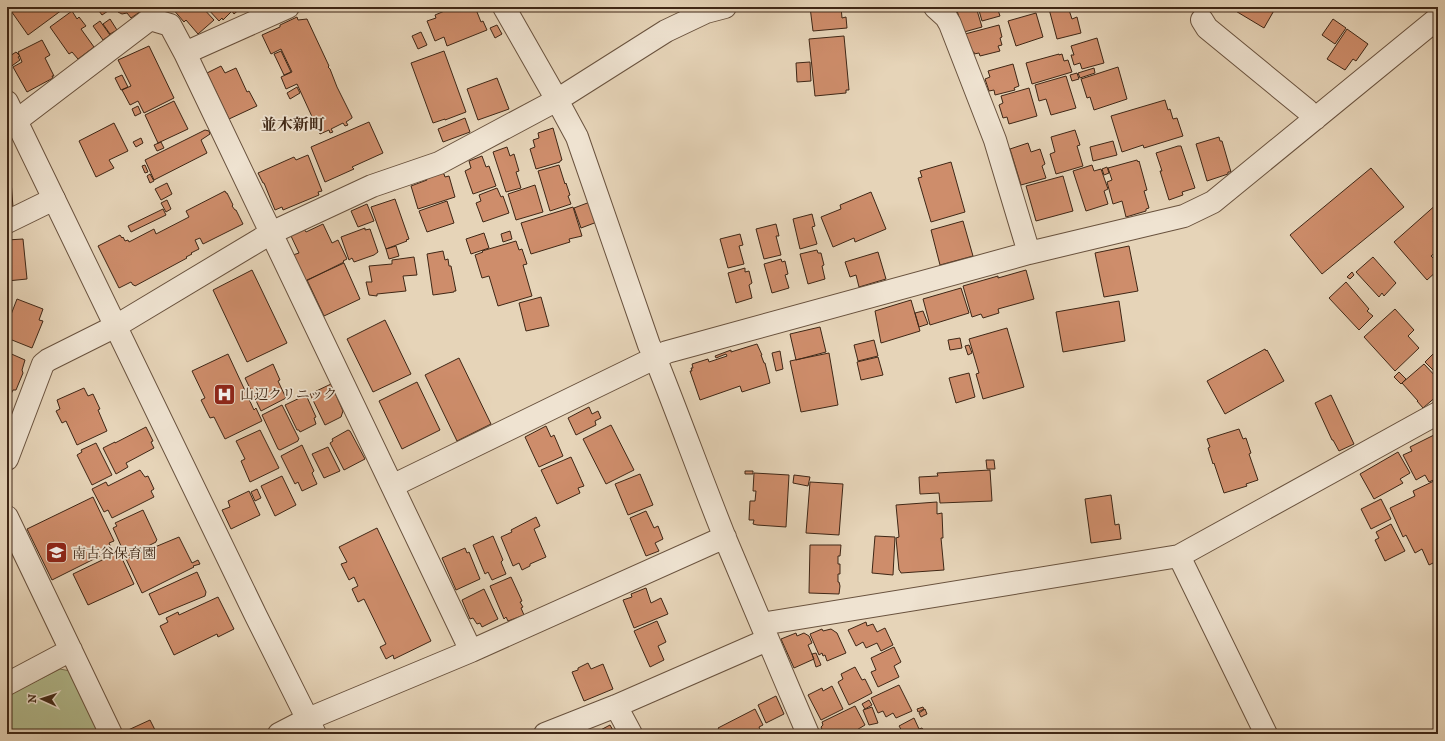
<svg xmlns="http://www.w3.org/2000/svg" width="1445" height="741" font-family="'IM FELL DW Pica','Noto Serif JP',serif">
<style>
.green{fill:#b3bd90;stroke:#797253}
.building{fill:#ce8d6b;stroke:#3f2716}
.lines{fill:none;stroke-linecap:round;stroke-linejoin:round}
.minor-casing{stroke:#69523e;stroke-width:24}
.tertiary-casing{stroke:#69523e;stroke-width:24}
.minor{stroke:#efe3d1;stroke-width:22}
.tertiary{stroke:#efe3d1;stroke-width:22}
.labels{text-anchor:middle;stroke-width:3.5;stroke-linejoin:round;paint-order:stroke}
.poi-label{font-size:14px;fill:#3f2716;stroke:#efe3d1;text-anchor:start}
.quarter-label{font-size:16px;font-weight:bold;fill:#3f2716;stroke:#efe3d1}
</style>
<rect width="100%" height="100%" fill="#e6d4b8"/>
<filter id="stains"><feTurbulence type="fractalNoise" baseFrequency=".005" numOctaves="4"/><feColorMatrix values="0 0 0 0 .2 0 0 0 0 .09 0 0 0 0 .02 0 0 0 .5 -.17"/></filter>
<radialGradient id="worn" r=".72"><stop offset=".6" stop-color="#630" stop-opacity="0"/><stop offset="1" stop-color="#630" stop-opacity=".3"/></radialGradient>
<path class="green" d="M60,669L70,671L101,734H7V696Z"/>
<path class="building" d="M10,7H66L28,35L9,8Z
M96,7H114L102,15Z
M116,7H143L144,9L131,18L127,13L122,14L118,12Z
M172,7H202L214,20L198,34L186,20L184,22L172,8Z
M206,7H242L234,14L232,11L223,20L222,18L219,21Z
M454,7H475L481,22L483,21L487,30L447,46L444,37L435,41L427,21L436,18L435,15Z
M810,7H841L842,18L846,17L847,28L813,31Z
M971,7H976L982,27L964,32L957,11Z
M978,7H997L1000,16L982,21Z
M1057,7H1068L1072,19L1077,17L1081,33L1057,39L1049,9Z
M1236,7H1276L1264,28L1234,10Z
M72,11L77,19L79,17L86,26L81,29L94,47L78,59L72,52L69,54L50,27Z
M1036,13L1043,37L1016,46L1008,21Z
M297,17L298,20L307,19L329,66L328,67L330,69L337,87L352,117V118L346,122L348,125L345,126L343,123L331,129L333,132L330,133L329,130L320,134L297,84L286,89L281,77L292,72L281,49L271,54L262,35L280,27V25Z
M110,19L117,30L110,34L103,24Z
M1333,19L1346,28L1335,44L1322,35Z
M100,21L110,35L103,40L93,26Z
M497,25L502,34L495,38L490,28Z
M999,25L1002,37L1000,38L1002,45L998,46L1000,51L980,56L979,53L974,54V52L970,53L965,34Z
M1347,29L1368,44L1356,61L1353,59L1345,70L1327,59Z
M421,32L427,45L418,49L412,36Z
M844,36L849,90H846V93L815,96L809,39Z
M1097,38L1104,63L1082,69L1080,63L1074,65L1071,55H1074L1071,46Z
M42,40L50,55L45,58L54,76H52L53,78L27,92L13,67L22,62L18,52Z
M149,46L174,98L144,113L138,101L130,105L122,90L131,86L118,60Z
M281,51L291,72L284,75L274,54Z
M444,51L466,112L445,120V119L433,123L411,63Z
M16,52L20,56L18,57L20,60L9,68L7,66V58Z
M1059,54V55L1062,54L1064,61L1068,60L1072,72L1032,84L1026,63Z
M810,62L811,81L797,82L796,63Z
M1013,64L1019,86L1014,88L1015,90L995,95L994,90L989,91L985,79L990,77L988,71Z
M221,66L225,73L236,68L247,92L249,91L257,106L229,119L207,73Z
M1118,67L1127,99L1094,110L1090,97L1087,98L1081,79Z
M1094,68L1095,73L1080,78L1078,73Z
M1077,73L1079,79L1072,81L1070,75Z
M122,75L128,87L121,90L115,78Z
M1066,76L1076,108L1051,115L1046,99L1039,101L1035,85Z
M497,78L509,109L478,120L467,89Z
M297,87L300,93L290,99L287,93Z
M1029,88L1037,116L1009,124L1007,117L1003,118L999,105L1003,103L1001,96Z
M1165,100L1168,110L1170,109L1173,119L1177,118L1183,136L1144,148L1143,145L1122,152L1111,116Z
M174,101L188,129L158,143L145,115Z
M138,106L141,113L135,116L132,109Z
M465,118L470,132L443,142L438,129Z
M369,122L383,153L352,167L354,169L325,182L311,147Z
M114,123L128,151L109,160L114,168L96,177L79,141Z
M553,128L562,160L560,161V162L536,169L530,149L535,147L533,140L539,138L538,133Z
M205,130L209,131L210,134L201,140L207,153L154,180L145,160Z
M1075,130L1080,145L1077,146L1083,166L1056,174L1050,154L1055,152L1051,137Z
M1219,137L1220,141H1222L1231,172H1228V174L1207,181L1196,144Z
M141,138L143,143L136,147L133,142Z
M1113,141L1117,155L1093,161L1090,147Z
M161,142L164,148L157,151L154,145Z
M1028,143L1031,152L1040,149L1045,164L1042,166L1046,178L1021,185L1010,149Z
M1178,146H1181L1195,188L1182,192L1183,195L1169,200L1160,171H1162L1156,153Z
M507,147L510,156L514,154L519,171L516,172L521,188L506,192L493,152Z
M308,155L322,191L318,192L319,195L283,210L282,207L275,210L264,183H263L258,173L294,157L296,160Z
M482,156L486,167L489,166L496,186L473,194L465,171L471,168L469,161Z
M1137,160L1138,162L1139,161L1147,190L1144,191L1149,208L1146,209V211L1126,217L1122,201L1113,204L1107,182L1112,180L1108,168Z
M951,162L965,212L931,222L918,178L922,177L920,171Z
M145,165L148,172L145,173L142,166Z
M559,165L565,184L566,183L570,195L568,196L571,204L550,211L538,171Z
M1092,165L1094,171L1101,169L1108,189L1104,191L1108,204L1086,211L1073,171Z
M7,166H10L13,208H7Z
M1107,167L1109,173L1104,175L1102,169Z
M1371,168L1404,207L1322,274L1290,235Z
M441,173L444,174L445,177L449,176L455,197L418,209L411,186L427,180L426,178Z
M150,174L154,181L150,183L147,176Z
M1063,176L1073,211L1036,221L1026,186Z
M167,183L172,194L161,200L155,189Z
M535,185L543,212L516,220L508,194Z
M497,188L501,197L503,196L509,213L483,222L476,203L481,201L479,195Z
M225,191L226,193H227L233,205L232,206L235,210H236L243,224L203,244L200,238L195,240L199,249L191,253L192,254L186,257L187,258L135,286L134,285H133L131,282L119,288L98,246L120,235L122,238L123,237L125,241L128,240L129,242L154,229L156,234L189,217L186,211Z
M871,192L886,229L855,242L854,238L833,247L821,217L841,209L840,205Z
M395,199L409,239L406,240L407,241L386,249L371,207Z
M167,200L171,209L166,212L161,203Z
M447,201L454,223L427,232L419,211Z
M590,202L597,222L581,228L574,208Z
M1438,203V217L1433,221L1438,227V242L1436,244L1438,247V250L1431,256L1438,263V270L1427,280L1394,242Z
M367,204L374,221L358,227L351,211Z
M573,207L582,236L569,239L570,242L531,254L521,223Z
M163,209L166,215L131,232L128,226Z
M812,214L815,226L812,227L817,244L800,249L793,219Z
M963,221L973,256L940,265L931,230Z
M323,224L332,243L338,240L347,259L343,261L344,262L306,281L293,255L299,253L291,236L304,229L306,232Z
M776,224L779,236H776L781,255L764,259L756,229Z
M365,228V230L370,229L378,252L374,255L354,262L352,258L349,260L341,237Z
M510,231L512,239L503,242L501,234Z
M484,233L489,248L471,254L466,239Z
M740,234L743,245L739,246L744,264L728,268L720,239Z
M23,239L27,279L7,281V240Z
M516,241L519,250L522,249L527,264L523,265L532,296L498,306L489,276L482,278L475,255L483,252L482,251Z
M396,246L399,256L389,259L386,249Z
M1129,246L1138,291L1104,297L1095,253Z
M817,250L818,253H821L824,265L822,266L825,279L808,284L800,254Z
M443,251L445,260L448,259L449,266H451L456,291H454V292L433,295L427,254Z
M878,252L886,279L859,287L856,275L850,277L845,262Z
M414,257L417,275L403,276L406,291L377,294V296L369,295L366,282H372L369,266L392,264V260Z
M1373,257L1396,283L1384,296L1382,293L1379,297L1356,272Z
M781,259L782,262L785,261L788,274L785,275L789,288L772,293L764,264Z
M344,263L360,299L324,316L307,280Z
M745,268V272L749,271L752,283L749,285L752,298L736,303L728,273Z
M252,270L287,343L247,362L213,290Z
M1026,270L1034,299L998,309L999,313L983,318L981,314L972,317L963,286L998,276V278Z
M1352,272L1354,275L1350,279L1347,277Z
M1346,282L1369,309L1367,311L1373,316L1359,330L1329,298Z
M961,288L969,313L930,325L923,299Z
M541,297L549,326L526,331L519,303Z
M17,299L43,309L39,320L43,321L32,348L7,338V325Z
M911,300L920,331L881,343L875,311Z
M1119,301L1125,341L1063,352L1056,312Z
M1395,309L1414,330L1408,336L1419,348L1395,371L1364,337Z
M923,311L928,324L919,327L915,313Z
M385,320L411,374L373,392L347,339Z
M820,327L826,352L796,360L790,334Z
M1007,328L1024,387L983,399L976,374L979,373L969,339Z
M960,338L962,348L950,350L948,340Z
M874,340L878,356L858,361L854,345Z
M757,344L762,355H761L764,363H765L770,383L742,392L740,386L700,400L690,371H692L691,368H693L692,364L708,359L709,362L727,356L726,354L716,358L715,356L731,350V352Z
M969,345L972,353L968,355L965,346Z
M1265,349L1266,351L1267,350L1284,381L1225,414L1207,381Z
M1437,350L1438,351V375L1425,362Z
M780,351L783,369L776,371L772,353Z
M7,352L25,360L22,370L23,373L16,390H13L10,396L7,395Z
M829,353L838,405L801,412L790,361Z
M228,354L254,410L256,408L262,421L225,439L214,417L210,418L201,400L205,398L192,371Z
M878,357L883,375L861,380L857,362Z
M459,358L491,424L457,441L425,375Z
M273,364L280,380L278,381L286,398L261,411L245,378Z
M1424,364L1438,379V387L1434,390L1438,395L1423,408L1417,401H1418L1402,383Z
M1399,372L1406,379L1401,384L1394,377Z
M969,373L975,397L956,403L949,378Z
M417,382L440,430L402,449L379,401Z
M331,384L343,411L341,417L325,425L310,394Z
M84,388L88,396L93,394L100,409L98,410L107,431L77,445L66,421L62,423L56,411L60,409L57,400Z
M306,395L316,417L314,418L316,424L300,432L299,430H297L285,405Z
M1331,395L1354,444L1339,451L1333,440H1332L1315,403Z
M282,405L299,439L298,440V441L280,450L278,449L262,415Z
M589,407L592,414L598,411L601,418L595,421L596,425L576,435L568,418Z
M611,425L634,470L606,484L583,439Z
M546,426L551,437L554,435L563,456L539,467L525,437Z
M146,427L153,441L151,442L154,448L126,463L128,467L116,474L103,448L115,442V443Z
M1239,429L1243,439L1246,438L1251,453L1249,454L1258,480L1246,484L1247,486L1224,493L1214,463L1213,464L1208,448L1210,447L1207,439Z
M260,430L279,468L250,482L241,461L245,459L236,441Z
M348,430L350,431L365,459L344,470L330,443L333,441L332,439Z
M1438,433V478L1429,482L1425,475L1416,480L1403,455L1412,451L1410,447Z
M96,443L112,475L92,485L77,455L82,452L81,450Z
M302,445L314,471L312,473L317,484L302,491L298,482L295,484L281,456Z
M328,447L340,471L324,478L312,454Z
M1398,452L1410,473L1400,479L1403,483L1374,499L1360,474Z
M571,457L584,486L578,488L580,493L557,504L541,470Z
M986,460H994L995,469H987Z
M140,470L145,477L148,476L154,489L151,491L154,497L112,518L108,510L104,512L92,489L106,482L108,486Z
M990,470L992,501L940,503L939,493L920,494L919,477L938,476L937,473Z
M745,471H753V474H745Z
M754,473L789,475L786,527L757,525L753,524L754,520H749L750,501H755L756,491H753Z
M640,474L653,505L628,515L615,484Z
M794,475L810,477L808,486L793,483Z
M282,476L296,505L275,516L261,486Z
M1436,480L1438,485V564L1434,566L1433,563L1429,565L1422,549L1415,553L1406,535L1403,537L1390,508L1415,496L1413,491Z
M810,482L843,484L839,535L806,533Z
M257,489L261,498L255,501L251,492Z
M249,491L260,515L231,529L222,510L230,507L228,501Z
M1111,495L1115,525L1119,524L1121,539L1091,543L1085,499Z
M93,497L114,541L109,543L112,550L52,580L27,529Z
M1381,499L1391,519L1371,529L1361,509Z
M937,502V514L942,513L943,538H941L944,570L901,573L900,571L899,570L896,538L899,537L896,505Z
M143,510L157,540L156,541V542L126,557L113,528L117,526L115,523Z
M646,511L654,528L658,526L663,539L655,543L659,551L646,556L630,518Z
M536,517L540,526L534,529L546,557L530,564V566L522,570L519,563L513,566L501,537L512,532L511,530Z
M1391,524L1405,551L1385,561L1375,540L1379,538L1376,532Z
M377,528L431,641L394,659L393,655L386,659L380,647L386,644L364,599L358,602L352,589L358,586L354,577L349,580L341,564L347,562L339,547Z
M493,536L503,560L501,562L506,574L492,580L488,572L485,574L473,545Z
M875,536L895,537L893,575L872,573Z
M179,537L192,563L198,560L200,564L193,566L194,567L142,593L126,559Z
M810,545H841L840,556H838V564H840V574H838V582H839L840,586L839,594L809,593Z
M465,548L467,553L469,552L480,579L456,590L442,558Z
M119,552L134,584L88,605L73,574Z
M197,572L206,592L205,596L159,615L149,594Z
M511,577L522,601L520,602L523,607L521,608L524,615L508,621L506,617L504,619L490,586Z
M646,588L651,603L661,598L668,614L634,628L623,600L632,597L631,594Z
M484,589L498,619L482,627L480,623L477,624L473,618L470,619L462,600Z
M218,597L234,629L218,637L217,634L174,655L160,626L168,622L166,618L178,612L179,615Z
M657,621L666,642L658,646L664,660L650,667L634,631Z
M866,622L867,626L873,624L877,632L885,628L893,645L881,651L877,643L866,648L863,642L856,646L848,630Z
M822,629L823,631L831,629L837,633L846,653L827,661L825,655L823,656L822,653L819,655L810,634Z
M796,633L797,636L804,633L809,636L812,643L808,645L814,659L794,668L781,639Z
M894,647L901,662L894,666L899,677L878,687L871,672L876,670L871,658Z
M816,653L821,665L816,667L812,654Z
M588,663L591,669L603,664L613,689L584,701L572,672L578,670V668Z
M855,667L862,680L865,679L872,693L849,705L838,682L843,679L841,674Z
M899,685L912,711L896,718L893,713L886,717L883,711L878,713L871,698Z
M832,686L843,709L821,720L808,695L822,688L823,691Z
M776,696L784,714L766,723L758,705Z
M869,700L872,705L865,709L862,704Z
M855,706L865,725L850,734H824L821,727L823,725L822,722Z
M872,707L878,723L869,725L863,710Z
M923,707L924,709L918,712L917,709Z
M755,709L763,725L759,727L762,734H722L718,728Z
M925,709L927,714L921,717L919,713Z
M914,718L919,729L922,728L926,734H897L902,731L899,726Z
M150,720L157,734H128L126,731Z
M610,725L615,734H593Z"/>
<g class="lines">
<defs>
<path id="minor" d="M504,7L557,100L577,137L649,345L655,357C679,417 701,478 725,538C753,604 780,669 808,734
M935,7L946,17L950,24L995,140L1029,253
M1202,20L1207,28L1307,110L1315,119
M185,53L288,7
M16,121L150,19L170,25L185,53L471,651
M7,222L54,199
M7,459L43,364L48,360L116,326L271,233L372,186L439,163L557,100L666,31L706,12L725,7
M392,486L667,352L1029,253L1184,216L1213,202L1438,18
M7,517L111,734
M1179,556L1266,734
M762,624L1179,556L1438,413
M7,684L71,650
M616,706L631,734
M279,734L308,719L471,651L725,537
M545,734L616,706L767,640"/>
<path id="tertiary" d="M7,102L256,616L315,734"/>
</defs>
<use href="#minor" class="minor-casing"/>
<use href="#tertiary" class="tertiary-casing"/>
<use href="#minor" class="minor"/>
<use href="#tertiary" class="tertiary"/>
</g>
<defs>
<symbol id="hospital-square" viewBox="-11 -11 22 22"><rect x="-9" y="-9" width="18" height="18" rx="4" fill="#8f2418" stroke="#efe3d1"/><path d="M-5-5h3v3.5h4V-5h3V5h-3V1.5h-4V5h-3Z" fill="#fff"/></symbol>
<symbol id="school-square" viewBox="-11 -11 22 22"><rect x="-9" y="-9" width="18" height="18" rx="4" fill="#8f2418" stroke="#efe3d1"/><path d="M0-5L7-2L0 1L-7-2ZM-4 1L0 2.5L4 1V4Q0 6-4 4Z" fill="#fff"/></symbol>
</defs>
<g fill-rule="evenodd">
<use href="#hospital-square" x="212" y="382" width="25" height="25"/>
<use href="#school-square" x="44" y="540" width="25" height="25"/>
</g>
<g class="labels">
<g class="poi-label">
<text x="240" y="399">山辺クリニック</text>
<text x="72" y="558">南古谷保育園</text>
</g>
<g class="quarter-label">
<text x="293" y="130">並木新町</text>
</g>
</g>
<rect width="1445" height="741" fill="none" stroke="#e6d4b8" stroke-width="24"/>
<rect x="8" y="8" width="1429" height="725" fill="none" stroke="#3f2716" stroke-width="2"/>
<rect x="12" y="12" width="1421" height="717" fill="none" stroke="#3f2716"/>
<g transform="translate(42 699) rotate(273)" stroke="#efe3d1" stroke-width="3" paint-order="stroke">
<path d="M0-3L7 15L0 10L-7 15Z" fill="#3f2716"/>
<text y="-6" font-size="11" font-weight="bold" text-anchor="middle" fill="#3f2716">N</text>
</g>
<rect width="100%" height="100%" filter="url(#stains)"/>
<rect width="100%" height="100%" fill="url(#worn)"/>
</svg>
